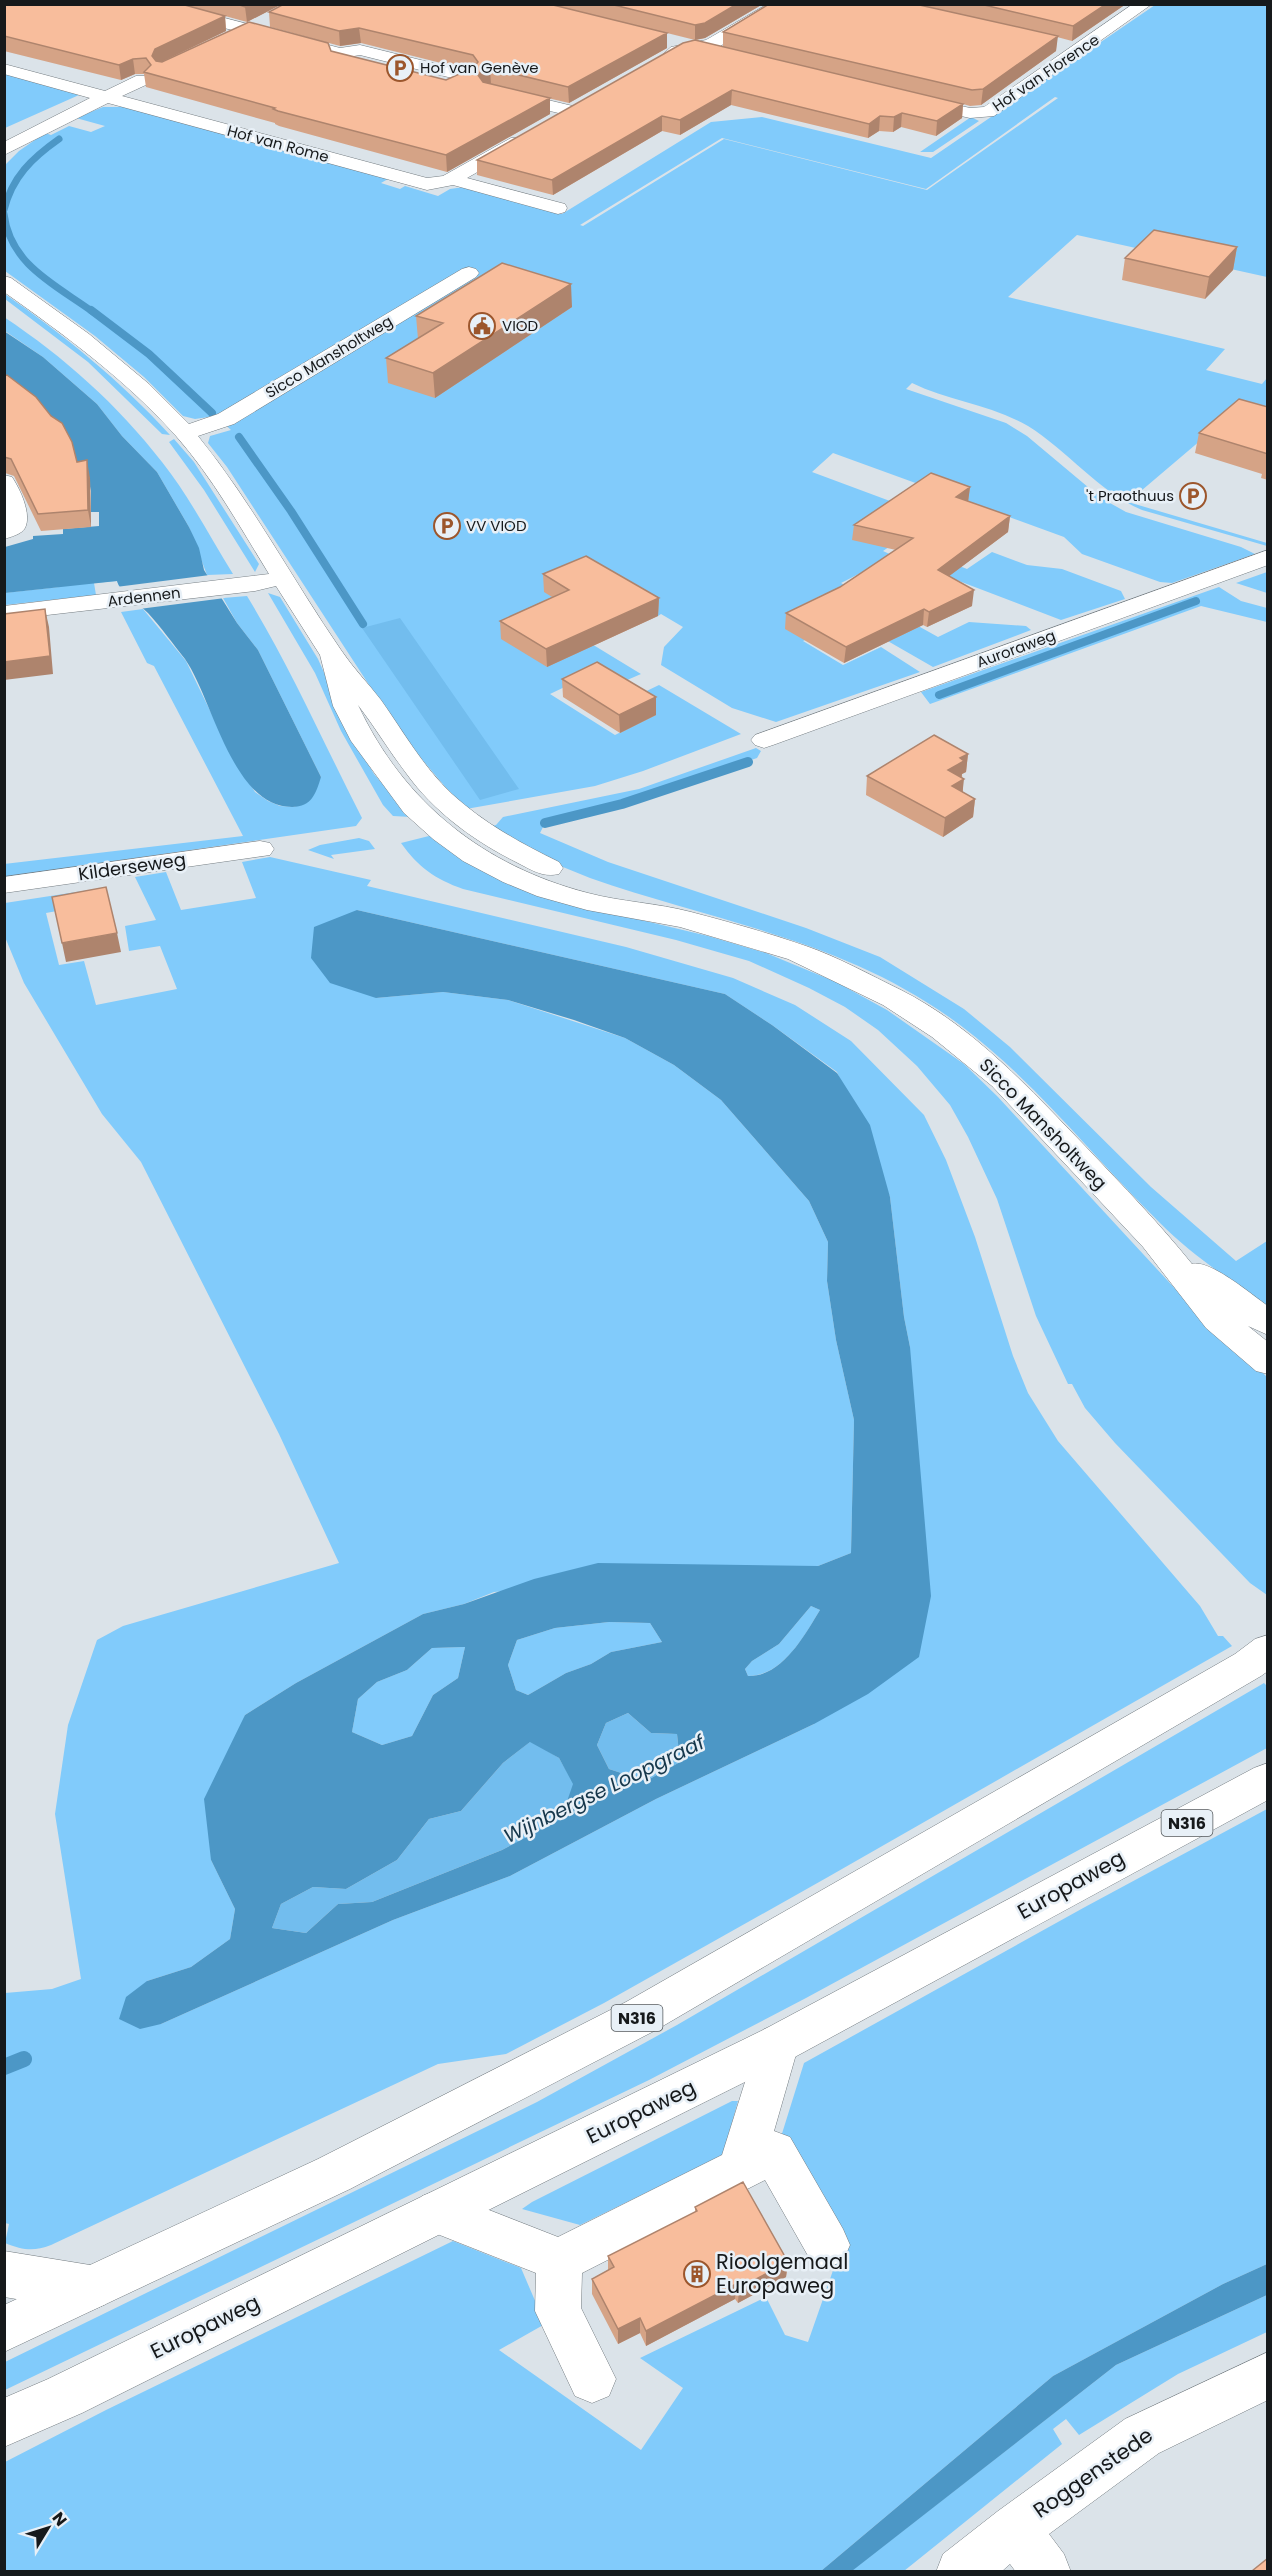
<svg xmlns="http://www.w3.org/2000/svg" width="1272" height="2576" font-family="Poppins,sans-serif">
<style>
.green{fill:#81cbfb;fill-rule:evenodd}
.forest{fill:#72bdee}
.water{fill:#4c97c6;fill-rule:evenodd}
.pier{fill:#dbe3e9}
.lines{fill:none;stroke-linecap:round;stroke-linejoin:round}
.stream-far3{stroke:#4c97c6;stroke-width:7}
.stream-far2{stroke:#4c97c6;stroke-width:8}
.stream-far1{stroke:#4c97c6;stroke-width:10}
.stream{stroke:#4c97c6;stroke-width:16}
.minor-casing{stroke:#757d82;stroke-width:1}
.major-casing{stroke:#757d82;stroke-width:1}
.minor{fill:#fff;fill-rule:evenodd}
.major{fill:#fff;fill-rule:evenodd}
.wall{fill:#d5a386}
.shaded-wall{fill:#ae846d}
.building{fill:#f8bd9c;stroke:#ae846d;stroke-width:1.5}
.labels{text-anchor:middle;stroke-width:5;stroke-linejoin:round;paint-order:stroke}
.far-poi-label{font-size:15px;fill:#16191b;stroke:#e8f0f7;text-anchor:start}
.far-street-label{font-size:15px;fill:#16191b;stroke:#e8f0f7}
.shield{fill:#e8f0f7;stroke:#555a5d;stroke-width:1.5}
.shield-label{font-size:16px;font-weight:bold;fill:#16191b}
.street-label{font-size:18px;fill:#16191b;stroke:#e8f0f7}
.water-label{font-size:20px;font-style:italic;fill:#16374b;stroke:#e8f0f7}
.near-street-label{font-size:21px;fill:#16191b;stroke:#e8f0f7}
.near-poi-label{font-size:21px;fill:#16191b;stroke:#e8f0f7;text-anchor:start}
</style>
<rect width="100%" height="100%" fill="#dbe3e9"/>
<path class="green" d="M1155,5H1267V277L1077,235L1008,297L1225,349L1206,370L1262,384L1267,378V413L1241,406L1128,502L1267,543V546L1142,510C1098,491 1068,451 1028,426C992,405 949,401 912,383L906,389L1006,423L1027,436L1101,498L1126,512L1241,547L1255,554L1172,583L1160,582L1082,554L1064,537L833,453L812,472L933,517L883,551L894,556L841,583L938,637L969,622L1026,626L1031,630L933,667L879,636L890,630L824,594L798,607L831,627L803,641L843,665L881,647L920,672L776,722L732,708L661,665L664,647L683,627L661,614L658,616L569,607L572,632L641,674L618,684L596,672L550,694L615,735L655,715L630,699L659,685L741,734L643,771L595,786L466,809L458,802L403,737L227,467L208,443L210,436L231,430L216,416L195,419L183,416L144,377L95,336L5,271V165L19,151L45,133L51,135L69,126L91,132L105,126L76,118L103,107H125L388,179L381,183L400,189L405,186L438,196L450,189L464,187L562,214L711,122L762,117L931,158ZM1055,97L1058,98L927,190L724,139L583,226L580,225L722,138L926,189Z
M4,73L79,95L5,128Z
M971,117L979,121L933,152H920Z
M5,294C65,336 120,380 170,435L162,434L88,362L5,299Z
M4,317C64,357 118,405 162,462C189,496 210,537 233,574L207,575L189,527L157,472L122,436L97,404L43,357L5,331Z
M174,439L194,462L259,564L255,572L204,490L169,442Z
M992,552L1027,565L1062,569L1121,591L1125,599L1061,620L917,565L931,555L967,569Z
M128,569L119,586L117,581L94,583L96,595L5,605L4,593L59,587Z
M1267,572V593L1236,583Z
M1219,587L1241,601L1267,608V622L1201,606L930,704L921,692Z
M268,593L280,597L318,659L354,740L374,774L411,817L393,816L383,805L341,731L315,673Z
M247,596C291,668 324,744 362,818L356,826L5,877L4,864L243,836L154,666L147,663L121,612L143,609L186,661L232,756L255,792L268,801L280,806L295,807L321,777L258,650L237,623L223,598Z
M756,748L761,751L757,758L622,804L545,823L540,833L608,862L806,928L880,957L964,1009L1010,1047L1151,1187L1236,1261L1267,1241V1306C1230,1280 1192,1255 1160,1223C1093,1157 1035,1081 960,1025C847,940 719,923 590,878L558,865L488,827L496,825L503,817L639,789Z
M433,835L553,899L708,936L766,953L836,982L887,1010L964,1064L998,1097L1180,1294L1267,1377V1595L1250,1583L1115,1443L1085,1408L1072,1384H1068L1036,1316L997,1199L968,1137L950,1105L917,1066L878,1030L845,1007L809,988L749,961L676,940L463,889C435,879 418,867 401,843Z
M359,838L369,841L375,849L331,855L334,859L308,850L320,845Z
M270,857L371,880L367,886L626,947L733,978L795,1005L851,1041L924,1115L946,1160L975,1237L1013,1356L1028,1393L1058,1441L1200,1606L1218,1636H1223L1232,1646L828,1877L604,2003L506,2054L438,2064L51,2245C33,2252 23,2250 5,2243L9,2224L5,2223V1993L52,1989L81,1979L55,1814L68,1725L97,1640L123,1626L339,1563L279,1434L141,1162L102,1114L24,983L5,937V903L102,888L106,902L46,913L59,965L84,961L96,1005L177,989L160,946L129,951L125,926L156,920L135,877L166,872L181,910L256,898L242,862ZM357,910L725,994L772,1025L837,1072L890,1197L904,1317L910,1347L814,1724L656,1799L510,1876L393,1920L161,2024L147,1981L191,1967L230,1939L235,1909L211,1860L245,1715L296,1683L423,1614L464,1604L494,1592L770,1567L818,1566L851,1553L854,1420L836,1340L827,1281L828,1242L809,1201L721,1100L674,1065L625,1038L508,1000L443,992L376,998Z
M811,1606L820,1610C804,1636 783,1676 748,1676L745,1669L752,1661L779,1644Z
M609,1622L650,1623L662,1642L611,1652L591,1664L566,1673L528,1695L516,1690L508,1665L517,1640L555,1628Z
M465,1647L458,1678L433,1695L412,1736L382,1745L352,1732L358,1699L377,1682L407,1670L432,1648Z
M1264,1683L1268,1687L1267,1748L806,1998L649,2080L5,2390V2362L537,2102L677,2025Z
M1267,1809V2264L1223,2284L1053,2376L821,2571L5,2572V2462L106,2410L453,2241L521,2268L545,2324L499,2350L641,2450L683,2388L640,2358L766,2297L785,2335L808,2342L844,2239L780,2140L804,2063L1085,1907Z
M732,2101H738L723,2155L580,2225L522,2209L532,2202Z
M1267,2295V2332L1178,2374L1079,2435L1066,2419L1053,2429L1062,2444L904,2571L850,2572L1116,2365Z"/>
<path class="forest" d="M400,618L519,789L480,800L362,628Z
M628,1713L651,1733L677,1734L680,1762L646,1781L609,1769L597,1745L606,1723Z
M531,1741L559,1758L574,1784L562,1819L502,1850L372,1902L338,1904L306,1933L272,1928L281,1904L313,1887L346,1889L397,1860L429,1819L461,1811L503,1763Z"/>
<path class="water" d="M4,331L43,357L97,404L122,436L157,472L189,527L199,548L204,570L237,623L258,650L321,777C316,793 312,807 292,807C232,807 213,699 185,659C173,644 161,627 148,613C137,602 122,596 117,581L5,593V547L33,539V536L63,534V529L99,526V512H91V491L88,478L5,394Z
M357,910L725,994L772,1025L837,1073L870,1125L890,1197L904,1317L910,1347L931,1596L919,1657L868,1694L814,1724L656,1799L510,1876L393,1920L161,2024L140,2029L119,2019L126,1997L147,1981L191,1967L230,1939L235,1909L211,1860L204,1799L245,1715L296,1683L423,1614L464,1604L534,1579L598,1563L818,1566L851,1553L854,1420L836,1340L827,1281L828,1242L809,1201L721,1100L674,1065L625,1038L574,1020L508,1000L443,992L376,998L330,983L311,958L314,927ZM811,1606L820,1610C804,1636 782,1677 748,1676L745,1669L752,1661L779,1644ZM609,1622L650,1623L662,1642L611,1652L591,1664L566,1673L528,1695L516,1690L508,1665L517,1640L555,1628ZM465,1647L458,1678L433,1695L412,1736L382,1745L352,1732L358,1699L377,1682L407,1670L432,1648ZM628,1713L651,1733L677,1734L680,1762L646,1781L609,1769L597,1745L606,1723ZM530,1742L559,1758L573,1784L561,1819L502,1850L372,1902L338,1904L306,1933L272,1928L281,1904L313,1887L346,1889L397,1860L429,1819L461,1811L503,1763Z
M1267,2264V2295L1116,2365L852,2571H821L1053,2376L1223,2284Z"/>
<path class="pier" d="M210,575L225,598L139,609L118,592L116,587Z"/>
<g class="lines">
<path class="stream-far3" d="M4,210C12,177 32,158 59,139
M4,214C10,265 56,285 93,312"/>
<path class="stream-far2" d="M91,310L149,354L212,413
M239,437L291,511L363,624
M939,695L1196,601"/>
<path class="stream-far1" d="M545,823L622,804L748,762"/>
<path class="stream" d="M4,2067L24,2059"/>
<defs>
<path id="minor" d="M142,4H171L340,48L360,45L473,73L476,77L473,81L447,93L430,89L427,85L430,81L436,80L445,82L452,78L360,55L348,57L383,66L385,70L383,74L377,75L333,64L331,56L144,7Z
M768,4H789L717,48L682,55L669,61L661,56L671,47L706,40Z
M1133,4H1152L994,116L970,118L912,105L909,101L912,97L918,96L970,108L984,107Z
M4,64L105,91L136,76H148L151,80L148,84L122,96L427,178L443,176L511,138H523L526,142L523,146L467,178L565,204L567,208L565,212L558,214L453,185L427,190L108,103L4,155V142L90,98L4,74Z
M506,90L577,107L580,111L577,115L571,116L500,99L497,95L500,91Z
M469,267L476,269L479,273L476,277L234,424L198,436C253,504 292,579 341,650C353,668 368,683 381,700C403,731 423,767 452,794C484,823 520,843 559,862L563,868L559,874C542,878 530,869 516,862C474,841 434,812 406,773C389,751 375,727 358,705C404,803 484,866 588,893C622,902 657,903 691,912C729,922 769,933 806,946C838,957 870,975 901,990C974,1027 1031,1090 1087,1148C1123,1186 1159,1223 1192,1264C1210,1259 1252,1295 1268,1306V1335L1248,1326L1268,1342V1374L1256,1371L1206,1328L1143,1247L992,1086L932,1037L883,1005L788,959L680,927L587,910L537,896L503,882L463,861L433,839L404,813L351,741L333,706L320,655L276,586L255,591L4,620V606L269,574C240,527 213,478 176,436C126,380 66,336 4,292V276L11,278L89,334L149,384L189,424L218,414L462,269Z
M4,475L12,477C20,489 32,514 25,528C22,534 11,537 4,539Z
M1268,550V565L773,745L764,748L755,745L751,740L755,735Z
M260,841L270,843L274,849L270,855L4,893V877Z
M778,2024L793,2030L799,2044L774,2131L790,2137L843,2229L850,2245L843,2261L827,2268L811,2261L765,2180L582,2273L581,2308L616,2379L609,2396L592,2403L575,2396L535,2311L536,2273L422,2228L415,2212L422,2196L438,2190L558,2237L722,2155L757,2044L763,2030Z
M4,2251L90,2265L106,2272L113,2288L106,2304L90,2311L4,2297Z
M1268,2352V2400L1159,2453L1049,2534L1064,2554L1071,2572H1016L1010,2564L1001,2572H936L943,2554L998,2511L1125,2419Z"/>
<path id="major" d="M1268,1635V1671L1261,1676L656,2030L350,2189L4,2352V2305L318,2159L626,2002L1235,1654L1255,1639Z
M1268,1763V1800L793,2058L82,2413L4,2447V2398L48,2379L763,2030L1254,1768Z"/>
</defs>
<use href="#minor" class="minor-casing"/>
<use href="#major" class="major-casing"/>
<use href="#minor" class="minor"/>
<use href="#major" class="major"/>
</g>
<path class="wall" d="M4,4H282L247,22L225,16L226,31L162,62L331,51L446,80L469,70L361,43L340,46L270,27L269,12L284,4H763L705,38L695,40L667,33V48L569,103L535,95L550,114L447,172L279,126L275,124V123L146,87L144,74H135L121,80L4,51Z
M769,4H1126L1072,41L1057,37L1056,51L981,105L970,106L963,104L962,118L936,136L901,127L893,132L879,131L868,138L731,105L680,135L662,131L553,195L477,175V160L723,47V32Z
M1237,247L1233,270L1205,299L1122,280L1125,258Z
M572,307L435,398L388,383L386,358L418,339L416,316Z
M4,376L90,478L91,527L41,531L14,476L5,473Z
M1268,407V480L1261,478L1262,474L1195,453L1199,433Z
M970,487L968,502L1010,516L1008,532L949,576L972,606L927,627L923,625L844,663L785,629L786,613L840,587L896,550L852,540L854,525Z
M543,574L659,598L658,616L547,667L501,639L500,621L552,597L544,592Z
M562,679L656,697V715L620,733L563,697Z
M968,754L966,772L962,774L963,792L975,799L973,817L943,837L866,795L867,776Z
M695,2207L788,2262L786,2277L738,2303L735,2299L646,2346L640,2333L618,2344L592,2294V2279L608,2270V2256L695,2212Z"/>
<path class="shaded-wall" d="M250,4H282L247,22L245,7Z
M737,4H763L705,38L695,40V25Z
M1106,4H1126L1072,41L1073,26Z
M225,16L226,31L157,64L152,56L155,49Z
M359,28L361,43L340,46L339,31Z
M667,33V48L569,103L568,87Z
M1058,36L1056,51L981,105L983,89Z
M133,59L135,74L121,80L119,65Z
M490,68L491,84L484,85L478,75L483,69Z
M732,90L731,105L680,135V120Z
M550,98V114L447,172L446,155Z
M963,104L962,118L936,136L937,121Z
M902,113L901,127L893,132L894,117Z
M662,116V131L553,195L552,180Z
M880,116L879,131L868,138L869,124Z
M1237,247L1233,270L1205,299L1209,277Z
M571,284L572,307L435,398L433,373Z
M87,460L90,478L91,527L88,510Z
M970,487L968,502L956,497Z
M1010,516L1008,532L936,586L938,570Z
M974,590L972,606L927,627L929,612Z
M659,598L658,616L547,667L546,649Z
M45,609L49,627L53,674L4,680V662Z
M924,609L923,625L844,663L846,647Z
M656,697V715L620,733L619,715Z
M968,754L966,772L962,774L961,779L948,770L960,758Z
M964,779L962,797L952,786Z
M975,799L973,817L943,837L945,818Z
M117,933L121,952L66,962L62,943Z
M788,2262L786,2277L738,2303L739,2288Z
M736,2284L735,2299L646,2346V2331Z
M640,2318V2333L618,2344V2329Z"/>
<path class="building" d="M4,4H181L225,16L155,49L152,56L156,61L162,62L249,22L328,43L331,51L446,80L473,68L478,62L473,55L359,28L339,31L269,12L284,4H549L667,33L568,87L490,68L483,69L478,75L483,82L550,98L446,155L278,111L273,109L275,108L144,72L151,65L146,58L133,59L119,65L4,36Z
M237,4H250L245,7Z
M610,4H737L705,23L695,25Z
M769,4H915L1058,36L983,89L972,90L723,32Z
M980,4H1106L1073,26Z
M695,40L963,104L937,121L902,113L894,117L880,116L869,124L732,90L680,120L662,116L552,180L477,160L683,43Z
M1154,230L1237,247L1209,277L1125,258Z
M502,263L571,284L433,373L386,358L443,323L416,316Z
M7,375L36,397L51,416L62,423L72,442L77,462L87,460L88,510L38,514L11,459L4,457V376Z
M1239,399L1268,407V454L1199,433Z
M931,473L970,487L956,497L1010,516L938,570L974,590L929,612L924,609L846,647L786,613L840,587L913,538L854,525Z
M586,556L659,598L546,649L500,621L569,590L543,574Z
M45,609L50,656L4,662V614Z
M597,662L656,697L619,715L562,679Z
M934,735L968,754L960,758L964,761L948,770L964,779L952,786L975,799L945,818L867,776Z
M106,887L117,933L62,943L52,897Z
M743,2182L788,2262L739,2288L736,2284L646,2331L640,2318L618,2329L592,2279L614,2267L608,2256L697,2211L695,2207Z
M1268,2558V2571H1252Z"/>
<defs>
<symbol id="parking-ring" viewBox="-11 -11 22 22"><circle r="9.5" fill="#e8f0f7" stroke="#9c562c" stroke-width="1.5"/><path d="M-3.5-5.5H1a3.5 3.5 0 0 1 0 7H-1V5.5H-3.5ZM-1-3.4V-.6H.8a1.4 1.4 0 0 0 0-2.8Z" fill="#9c562c"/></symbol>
<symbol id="civic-ring" viewBox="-11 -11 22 22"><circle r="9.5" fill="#e8f0f7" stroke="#9c562c" stroke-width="1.5"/><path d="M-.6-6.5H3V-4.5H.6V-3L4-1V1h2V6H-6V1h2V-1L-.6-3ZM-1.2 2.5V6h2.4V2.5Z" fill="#9c562c"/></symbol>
<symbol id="building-ring" viewBox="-11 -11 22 22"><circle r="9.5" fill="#e8f0f7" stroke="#9c562c" stroke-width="1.5"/><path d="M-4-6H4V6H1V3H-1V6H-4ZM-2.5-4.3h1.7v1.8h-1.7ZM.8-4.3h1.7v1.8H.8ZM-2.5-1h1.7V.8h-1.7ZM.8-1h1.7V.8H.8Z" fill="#9c562c"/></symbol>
</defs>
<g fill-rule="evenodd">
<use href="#parking-ring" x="385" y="53" width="30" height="30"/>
<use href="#civic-ring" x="467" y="311" width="30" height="30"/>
<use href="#parking-ring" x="1178" y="481" width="30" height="30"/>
<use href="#parking-ring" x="432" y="511" width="30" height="30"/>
<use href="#building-ring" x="682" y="2259" width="30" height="30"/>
</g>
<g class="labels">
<g class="far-poi-label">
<text x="420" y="73">Hof van Genève</text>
<text x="502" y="331">VIOD</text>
<text x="1174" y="501" text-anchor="end">'t Praothuus</text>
<text x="466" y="531">VV VIOD</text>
</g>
<g class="far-street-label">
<text transform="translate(1046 73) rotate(-34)" y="5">Hof van Florence</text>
<text transform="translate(278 144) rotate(15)" y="5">Hof van Rome</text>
<text transform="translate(329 357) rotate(-31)" y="5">Sicco Mansholtweg</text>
<text transform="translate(144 597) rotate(-7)" y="5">Ardennen</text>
<text transform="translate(1016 649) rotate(-20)" y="5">Auroraweg</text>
</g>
<g class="shield">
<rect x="1161.5" y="1810" width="51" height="26" rx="4.5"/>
<rect x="611.5" y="2005" width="51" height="26" rx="4.5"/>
</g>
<g class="shield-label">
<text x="1187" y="1829">N316</text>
<text x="637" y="2024">N316</text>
</g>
<g class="street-label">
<text transform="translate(132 867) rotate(-8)" y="6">Kilderseweg</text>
<text transform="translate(1043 1124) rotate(46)" y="6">Sicco Mansholtweg</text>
</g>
<g class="water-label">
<text transform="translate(604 1789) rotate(-26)" y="7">Wijnbergse Loopgraaf</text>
</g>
<g class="near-street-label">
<text transform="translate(1071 1885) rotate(-29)" y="7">Europaweg</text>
<text transform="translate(641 2112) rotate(-26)" y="7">Europaweg</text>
<text transform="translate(205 2327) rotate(-26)" y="7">Europaweg</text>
<text transform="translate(1093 2473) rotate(-35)" y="7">Roggenstede</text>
</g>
<g class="near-poi-label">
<text x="716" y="2269">Rioolgemaal<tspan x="716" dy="24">Europaweg</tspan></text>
</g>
</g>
<rect width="1272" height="2576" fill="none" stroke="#16191b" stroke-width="12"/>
<g transform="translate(48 2528) rotate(52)" stroke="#e8f0f7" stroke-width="4.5" paint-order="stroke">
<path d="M0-4.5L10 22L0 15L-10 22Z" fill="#16191b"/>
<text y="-9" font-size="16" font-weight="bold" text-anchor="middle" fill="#16191b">N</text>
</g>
</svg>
